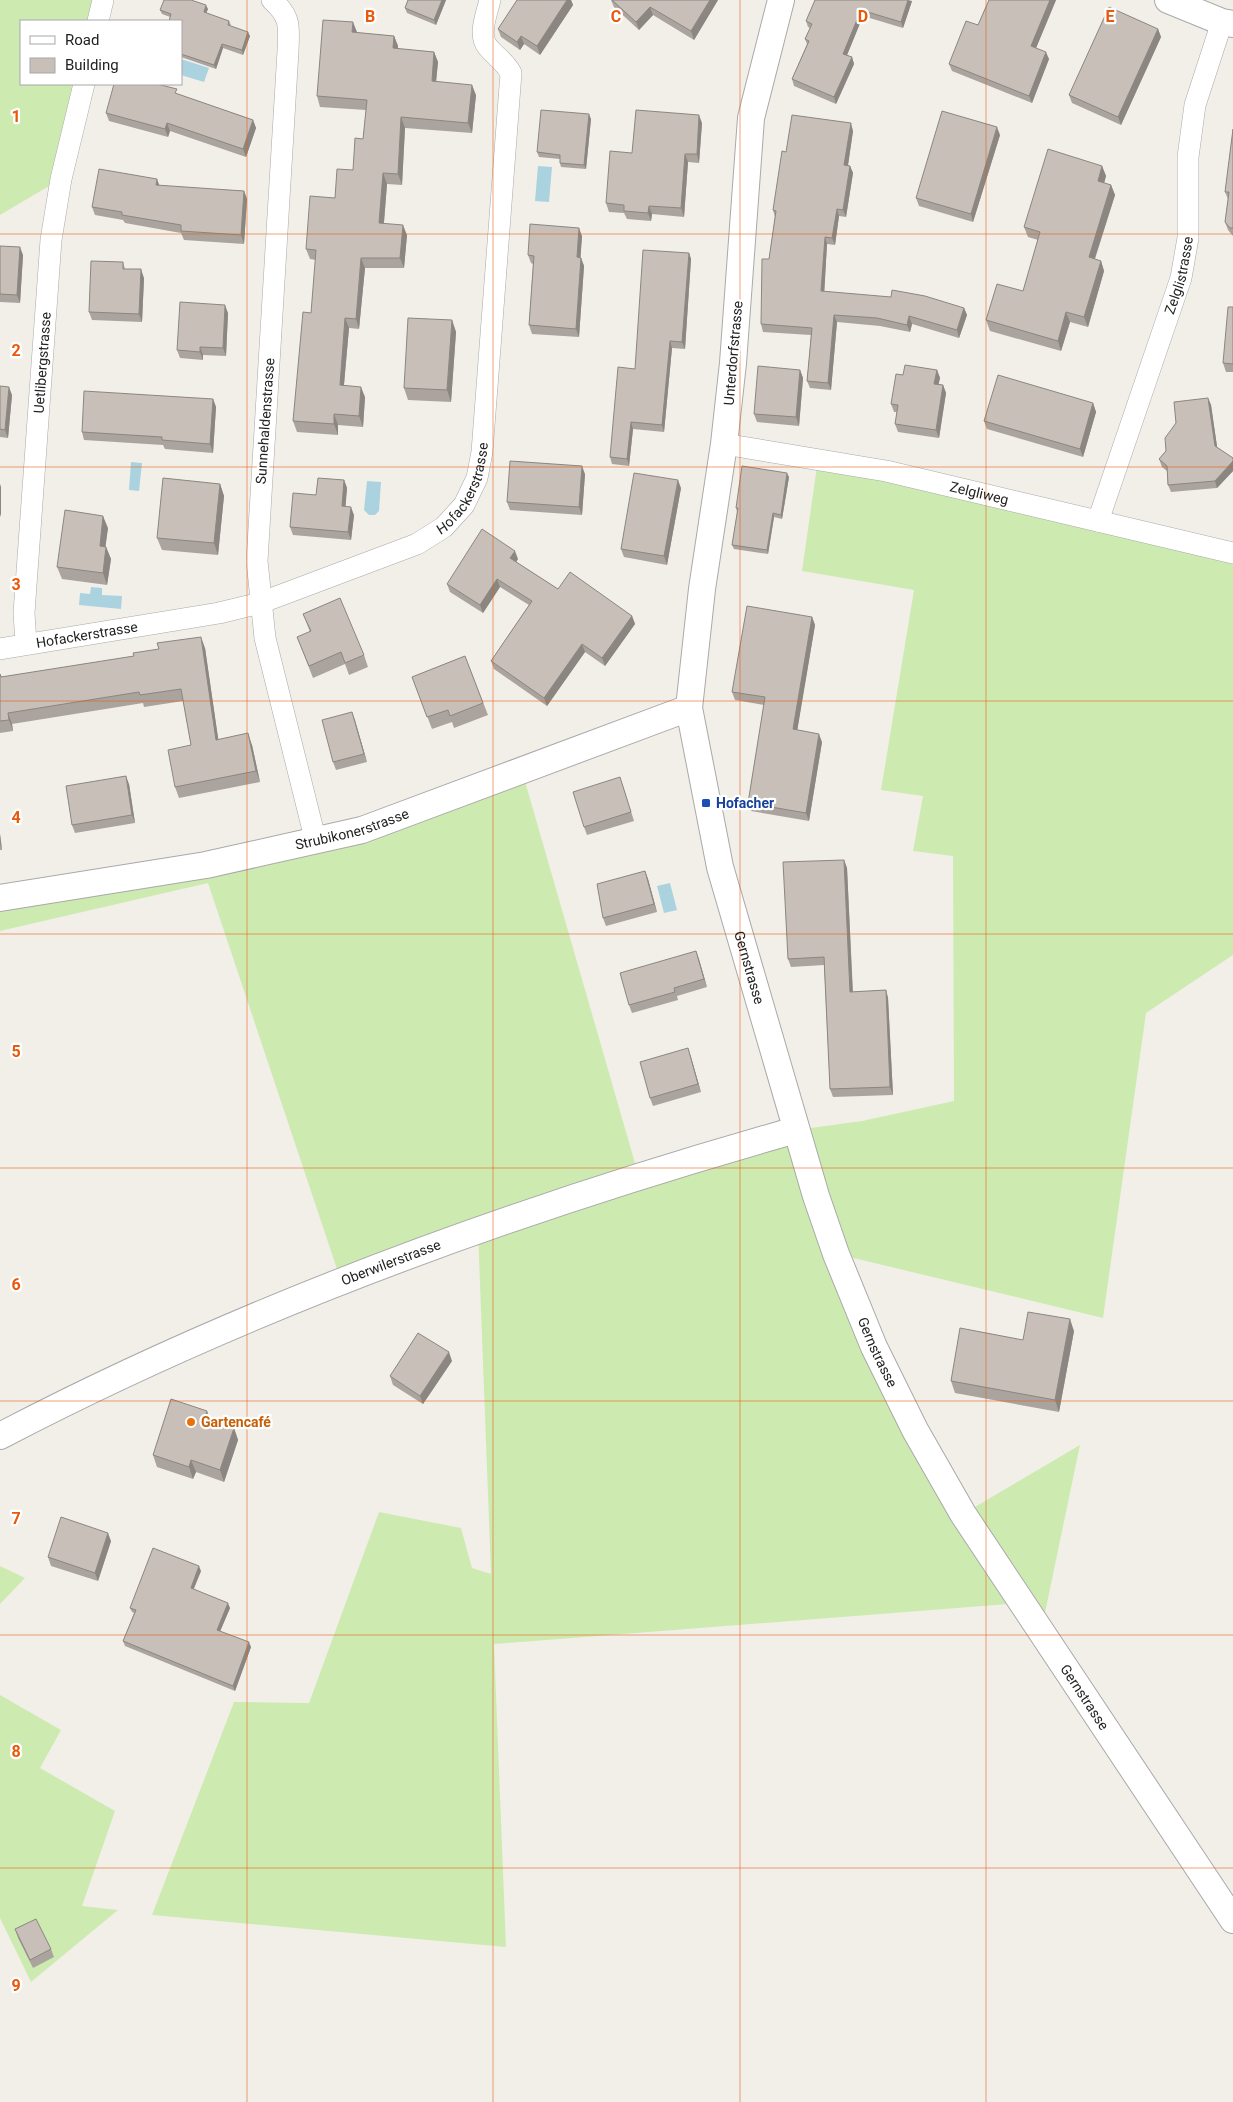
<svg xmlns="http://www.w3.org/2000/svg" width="1233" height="2102" font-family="Roboto,sans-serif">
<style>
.grass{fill:#cdebb0}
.water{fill:#aad3df}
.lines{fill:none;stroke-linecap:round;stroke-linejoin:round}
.minor-casing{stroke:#a9a9a9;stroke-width:22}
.tertiary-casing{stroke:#a9a9a9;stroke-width:28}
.minor{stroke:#fff;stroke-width:21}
.tertiary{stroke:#fff;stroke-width:26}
.wall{fill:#aba49e}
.shaded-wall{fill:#8b8681}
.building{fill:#c7bfb8;stroke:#8b8681}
.grid{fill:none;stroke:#e8590c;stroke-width:1;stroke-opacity:0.55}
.transit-dot{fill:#1a4fb4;stroke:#fff;stroke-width:2}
.food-dot{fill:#e8710a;stroke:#fff;stroke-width:2}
.labels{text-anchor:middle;stroke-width:4.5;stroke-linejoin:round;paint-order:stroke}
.street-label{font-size:14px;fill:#222;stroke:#fff}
.transit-label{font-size:14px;font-weight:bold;fill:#164399;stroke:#fff;text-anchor:start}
.food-label{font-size:14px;font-weight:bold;fill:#c56008;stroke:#fff;text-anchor:start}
.grid-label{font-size:16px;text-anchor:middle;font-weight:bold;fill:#e8590c;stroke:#fff;stroke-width:4.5;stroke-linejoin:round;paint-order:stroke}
</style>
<rect width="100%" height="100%" fill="#f2efe9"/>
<path class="grass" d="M0,0H103L98,21H21V84H84L61,179L0,215Z
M818,459L1233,553V955L1146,1013L1103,1318L837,1254L963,1514L1080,1445L1041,1632L1022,1603L494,1644L506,1947L152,1915L234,1702L309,1703L379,1512L461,1528L472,1568L491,1574L478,1231L341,1281L208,883L0,931V898L206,865L522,771L639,1177L796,1130L862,1121L954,1101L953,856L913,851L923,796L881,790L914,590L802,571Z
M0,1566L25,1578L0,1604Z
M0,1695L61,1730L40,1768L115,1811L82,1906L118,1910L31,1982L0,1918Z"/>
<path class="water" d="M181,59L209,68L204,82L181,75Z
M538,166L552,167L549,202L535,201Z
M131,462L142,463L139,491L129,490Z
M367,481L381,482L379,511L375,515H369L364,510Z
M91,587L102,588V595L122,596L121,609L79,605L80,593L90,594Z
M670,883L677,910L664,913L657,886Z"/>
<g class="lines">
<defs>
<g id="minor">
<path d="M272,0C291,17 289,26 288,51L257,561L265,638L316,842"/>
<path d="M98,21L103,0"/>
<path id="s1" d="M724,444L886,471L1233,553"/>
<path id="s2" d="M1098,521L1181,278L1188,238V157L1195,105L1222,22"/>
<path id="s3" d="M26,644L24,613L51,240L61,179L84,84"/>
<path id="s4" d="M0,649L219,613L260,603L417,544L444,527L464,505L477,478L482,452L511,73C504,61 495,56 487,46C478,34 487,13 490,0"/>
</g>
<g id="tertiary">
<path id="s5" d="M781,0L751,118L733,363L724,444L702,589L689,708L720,867L816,1196L836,1254L874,1347L915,1430L963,1514L1233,1920"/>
<path d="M1168,0L1222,22L1233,24"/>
<path id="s6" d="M0,898L206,865L362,830L689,708"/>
<path id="s7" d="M0,1436C252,1304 523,1207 796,1130"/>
</g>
</defs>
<use href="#minor" class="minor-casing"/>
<use href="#tertiary" class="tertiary-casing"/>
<use href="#minor" class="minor"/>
<use href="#tertiary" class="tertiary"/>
</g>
<path class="wall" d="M408,0H446L436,25L407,13L405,8Z
M517,0H571L573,5L540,55L524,44L520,50L501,37L498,29Z
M611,0H718L694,40L653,15L639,30L614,7Z
M814,0L912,1L903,28L863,16L847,55L852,57L854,64L836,104L794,86L792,79L807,44L805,39L810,28L808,27L806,21L815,0Z
M989,0H1056L1036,48L1049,59L1032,103L952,71L949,64L978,25Z
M208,9L206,13L229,21L231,25L230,26L250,36L243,55L223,48L216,69L181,57V21L162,14L160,10Z
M1158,29L1161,37L1121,125L1072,103L1069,95Z
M357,33L394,36L398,46V49L434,52L438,62L436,82L476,95L472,133L405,128L402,185L387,184L384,223L407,235L404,268H365L359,329L349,328L344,385L365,397L363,427L338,425V435L297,432L293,421L311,313L316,260L310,259L306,249L335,198L353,170L363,139L366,110L320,107L317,96Z
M178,94L253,120L256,128L246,157L170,131L168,137L109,121L106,113Z
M591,119L586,169L561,167L560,163V159L539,157L537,152Z
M702,123L699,163L688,162L684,217L652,214L651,221L627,219L624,213L609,212L606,203L632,153Z
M1233,129V236L1228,230L1225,222L1228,199L1225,192Z
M853,131L848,165L850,166L853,173L846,217L839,216L835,245L827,244L824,291L964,308L967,315L959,338L912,324L910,332L880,326L837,322L831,390L810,388L807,381L811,335L763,332L761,324L769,259L775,217L773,210L786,152Z
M1000,135L973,222L919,206L916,198Z
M1102,166L1106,176L1104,183L1111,185L1115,195L1095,259L1101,261L1104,271L1088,327L1070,322L1061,351L990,331L986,320L1023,291L1038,240L1028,237L1024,227Z
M160,186L244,191L247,199L244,244L184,240L181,233L125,223L123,220L95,215L92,207Z
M582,236L580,258H581L584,266L579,337L532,334L529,325L533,264L531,263L528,255Z
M0,246L23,255L20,303L0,302Z
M689,253L691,259L685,349L672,348L664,432L633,429L629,466L612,464L610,457L635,369Z
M123,262L125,269L144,278L142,322L92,320L89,312Z
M1233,307V372H1226L1223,363Z
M228,313L226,356L203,355V360L180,358L177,350Z
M452,320L456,332L451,402L408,400L404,388Z
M800,370L803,378L799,426L757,422L754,414Z
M937,370L940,378L938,384L943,385L946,393L939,438L898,432L895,424L897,412H894L891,404L903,375Z
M0,386L12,395L8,438L0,437Z
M1208,398L1211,405L1217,447L1233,458V471L1217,488L1171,492L1168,485L1167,471L1162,467L1159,459Z
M213,399L216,407L213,453L165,449L163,445L84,440L82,432Z
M1093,403L1096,412L1083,457L987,429L984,421Z
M585,474L582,515L510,510L507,502Z
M789,477L782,519L774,517L768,554L734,549L732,545L737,512L736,508Z
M344,480L347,488L345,506L354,515L351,540L293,535L290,527L316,495Z
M220,484L224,496L218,555L162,550L157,538Z
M681,488L667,565L624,557L621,549Z
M108,528L105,546L106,547L111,559L107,585L62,579L57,567Z
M518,559L516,562L558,589L632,616L635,624L605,666L585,652L547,706L494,669L491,661L529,605L500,587L483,613L450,592L447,584Z
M303,614L364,655L368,667L349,675L345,664L313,678L297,637L310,632Z
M812,617L815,625L797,730L822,742L809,821L751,811L748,803L764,705L735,700L732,692Z
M205,648L218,739L252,745L260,782L179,798L175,787L191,745L183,701L144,707L143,703L12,724L13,731L0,733V674L2,677Z
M465,656L488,715L454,728L452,722L432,729L412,677Z
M352,712L367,762L336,770L333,762Z
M129,784L135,823L75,833L72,825Z
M623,786L634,821L587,835L584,827Z
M0,834L2,850H0Z
M844,860L847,868L853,992L886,990L888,998L893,1095L833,1097L830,1089L824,965L791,967L788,959Z
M645,871L648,879L657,912L606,926L603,918Z
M696,951L707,987L677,996L678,1000L632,1013L629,1005Z
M688,1048L701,1092L653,1106L650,1098Z
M1074,1331L1059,1412L955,1393L951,1381Z
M452,1361L423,1404L393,1385L390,1376Z
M207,1411L210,1420L234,1428L238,1440L224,1482L196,1472L193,1479L157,1467L153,1455Z
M111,1541L98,1581L51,1566L48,1557Z
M201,1571L194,1589L230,1608L220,1631L251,1647L235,1691L125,1646L123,1641L134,1613L132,1612L130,1608Z
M15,1929L51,1949L54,1957L33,1968L18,1938Z"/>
<path class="shaded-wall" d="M442,0H446L436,25L434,20Z
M567,0H571L573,5L540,55L537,46Z
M710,0H718L694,40L691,31Z
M908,0L912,1L903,28L901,22Z
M1050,0H1056L1034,53L1031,46Z
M206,5L208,9L205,16L204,12Z
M650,7L653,15L639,30L636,22Z
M861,10L863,16L845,60L843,54Z
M353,22L357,32L356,43L352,32Z
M1158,29L1161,37L1121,125L1118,117Z
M248,32L250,36L243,55L242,50Z
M394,36L398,46L397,58L393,48Z
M521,36L524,44L520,50L517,42Z
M222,44L223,48L216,69L214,65Z
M434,52L438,62L435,92L432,81Z
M1046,52L1049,59L1032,103L1029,96Z
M852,57L854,64L836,104L834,97Z
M472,85L476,95L472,133L468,123Z
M589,114L591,119L586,169L584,165Z
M699,115L702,123L699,163L697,154Z
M401,117L405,128L402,185L398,174Z
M253,120L256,128L246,157L243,149Z
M167,123L170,131L168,137L165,129Z
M851,123L853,131L847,172L844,165Z
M997,127L1000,135L973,222L971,214Z
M685,154L688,162L684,217L681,208Z
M850,166L853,173L846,217L843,210Z
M1102,166L1106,176L1102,191L1098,181Z
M383,173L387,184L383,233L379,223Z
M157,179L160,187L156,185Z
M1111,185L1115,195L1092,267L1089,257Z
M244,191L247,199L244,244L241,235Z
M649,206L652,214L651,221L648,213Z
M837,209L839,216L835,245L832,238Z
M403,225L407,235L404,268L400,258Z
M579,228L582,236L580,266L577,257Z
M825,237L827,244L824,298L821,291Z
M20,247L23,255L20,303L17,295Z
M689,253L691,259L685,349L682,342Z
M361,258L365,268L359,329L356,319Z
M581,258L584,266L579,337L576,329Z
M1101,261L1104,271L1088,327L1084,317Z
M141,269L144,278L142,322L139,314Z
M225,305L228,313L226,356L223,348Z
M964,308L967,315L959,338L957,330Z
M1066,312L1070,322L1061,351L1058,341Z
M834,315L837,322L831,390L828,383Z
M909,316L912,324L910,332L907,325Z
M345,318L349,328L343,395L340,385Z
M452,320L456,332L451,402L447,390Z
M670,341L672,348L664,432L662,425Z
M200,347L203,355V360L200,352Z
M800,370L803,378L799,426L796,417Z
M937,370L940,378L937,392L934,384Z
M943,385L946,393L939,438L936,430Z
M9,387L12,395L8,438L5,430Z
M361,387L365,397L363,427L359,416Z
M1208,398L1211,405L1218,453L1215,446Z
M213,399L216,407L213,453L210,444Z
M1093,403L1096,412L1083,457L1080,449Z
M334,414L338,425V435L334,424Z
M631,422L633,429L629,466L627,459Z
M1233,461V471L1217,488L1215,481Z
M582,466L585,474L582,515L579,507Z
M787,473L789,477L782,519L781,515Z
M344,480L347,488L345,514L342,506Z
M678,480L681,488L667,565L664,556Z
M0,484L1,487V517L0,514Z
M220,484L224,496L218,555L214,543Z
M351,507L354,515L351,540L348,532Z
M773,513L774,517L768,554L767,550Z
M103,516L108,528L104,558L100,546Z
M106,547L111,559L107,585L103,573Z
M515,551L518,559L513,567L510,558Z
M497,579L500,587L483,613L480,605Z
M632,616L635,624L605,666L602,658Z
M812,617L815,625L796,738L793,729Z
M201,637L205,648L220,751L216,740Z
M582,644L585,652L547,706L544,698Z
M352,712L355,720L367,762L364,754Z
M8,713L12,724L13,731L9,720Z
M248,733L252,745L260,782L256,771Z
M819,734L822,742L809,821L806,813Z
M126,776L129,784L135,823L132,815Z
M0,834L2,850L0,843Z
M844,860L847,868L853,1000L850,992Z
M645,871L648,879L657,912L654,904Z
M696,951L699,959L707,987L704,979Z
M886,990L888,998L893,1095L890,1087Z
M688,1048L691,1057L701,1092L698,1084Z
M1070,1319L1074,1331L1059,1412L1055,1400Z
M449,1352L452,1361L423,1404L420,1396Z
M207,1411L211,1423L204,1418Z
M234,1428L238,1440L224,1482L220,1470Z
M191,1460L196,1472L193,1479L189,1467Z
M108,1533L111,1541L98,1581L95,1573Z
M199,1566L201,1571L192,1592L191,1588Z
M228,1603L230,1608L219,1634L217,1630Z
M249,1642L251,1647L235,1691L233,1686Z"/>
<path class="building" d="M164,0H191L206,5L204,12L229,21L228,25L248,32L242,50L222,44L214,65L181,54V21H169L171,14L160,10Z
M408,0H442L434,20L405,8Z
M517,0H567L537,46L521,36L517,42L498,29Z
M612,0H710L691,31L650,7L636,22Z
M815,0H908L901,22L861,10L843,54L852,57L834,97L792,79L809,41L805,39L812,24L806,21Z
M989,0H1050L1031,46L1046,52L1029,96L949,64L966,21L978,25Z
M1109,7L1158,29L1118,117L1069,95Z
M323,20L353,22L352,32L394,36L393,48L434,52L432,81L472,85L468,123L401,117L398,174L383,173L379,223L403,225L400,258H361L356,319L345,318L340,385L361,387L359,416L334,414V424L293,421L303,312L311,313L316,250L306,249L310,196L335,198L337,169L353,170L355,138L363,139L367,100L317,96Z
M114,84H157L177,89L175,93L253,120L243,149L167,123L165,129L106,113Z
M541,110L589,114L584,165L560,163V155L537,152Z
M636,110L699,115L697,154H685L681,208L649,206L648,213L624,211V205L606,203L610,151L632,153Z
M942,111L997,127L971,214L916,198Z
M792,115L851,123L844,165L850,166L843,210L837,209L832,238L825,237L821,291L891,297L892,290L925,296L964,308L957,330L909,316L907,325L877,318L834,315L828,383L807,381L812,328L761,324L762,259H769L776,211L773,210L782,151L786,152Z
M1233,129V228H1230L1225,222L1229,192H1225Z
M1048,149L1102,166L1098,181L1111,185L1089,257L1101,261L1084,317L1066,312L1058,341L986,320L997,284L1023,291L1040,232L1024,227Z
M99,169L157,179L156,185L244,191L241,235L181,231V225L122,215V212L92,207Z
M530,224L579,228L577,257L581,258L576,329L529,325L534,256L528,255Z
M0,246L20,247L17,295L0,294Z
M643,250L689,253L682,342L670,341L662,425L631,422L627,459L610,457L618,367L635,369Z
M91,261L123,262V269H141L139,314L89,312Z
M180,302L225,305L223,348L200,347V352L177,350Z
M1228,307H1233V364L1223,363Z
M408,318L452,320L447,390L404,388Z
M905,365L937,370L934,384L943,385L936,430L895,424L898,405L891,404L896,374L903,375Z
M758,366L800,370L796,417L754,414Z
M998,375L1093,403L1080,449L984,421Z
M0,386L9,387L5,430L0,429Z
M84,391L213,399L210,444L162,440V437L82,432Z
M1208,398L1215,446L1233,458V461L1215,481L1168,485L1167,466L1159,459L1166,451L1165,438L1176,423L1174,402Z
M510,461L582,466L579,507L507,502Z
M742,466L787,473L781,515L773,513L767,550L732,545L738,508H736Z
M634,473L678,480L664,556L621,549Z
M163,478L220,484L214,543L157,538Z
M318,478L344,480L342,506L351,507L348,532L290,527L293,493L316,495Z
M65,510L103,516L100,546L106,547L103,573L57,567Z
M482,529L515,551L510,558L558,589L570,572L632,616L602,658L582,644L544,698L491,661L532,601L497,579L480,605L447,584Z
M340,598L364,655L345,663L341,652L309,666L297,637L311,631L303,614Z
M747,606L812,617L793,729L819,734L806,813L748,803L765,697L732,692Z
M201,637L216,740L248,733L256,771L175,787L168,750L191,745L181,689L140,695L139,692L8,713L9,720L0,721V674L1,677L134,656L133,653L159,649L157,643Z
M465,656L483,703L450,716L448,710L427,717L412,677Z
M352,712L364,754L333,762L322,720Z
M126,776L132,815L72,825L66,786Z
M620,777L631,812L584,827L573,792Z
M844,860L850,992L886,990L890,1087L830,1089L824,957L788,959L783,862Z
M645,871L654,904L603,918L597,884Z
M696,951L704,979L674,988L675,992L629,1005L620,973Z
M688,1048L698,1084L650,1098L640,1062Z
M1028,1312L1070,1319L1055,1400L951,1381L960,1328L1023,1340Z
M418,1333L449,1352L420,1396L390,1376Z
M171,1399L207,1411L204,1418L234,1428L220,1470L191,1460L189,1467L153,1455Z
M61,1517L108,1533L95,1573L48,1557Z
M153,1548L199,1566L191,1588L228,1603L217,1630L249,1642L233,1686L123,1641L136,1610L130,1608Z
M36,1919L51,1949L30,1960L15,1929Z"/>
<path class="grid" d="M247,0V2102M493,0V2102M740,0V2102M986,0V2102M0,234H1233M0,467H1233M0,701H1233M0,934H1233M0,1168H1233M0,1401H1233M0,1635H1233M0,1868H1233"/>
<rect class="transit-dot" x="701" y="798" width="10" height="10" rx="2.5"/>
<circle class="food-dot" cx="191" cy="1422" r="5"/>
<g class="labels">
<g class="street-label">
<text dy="5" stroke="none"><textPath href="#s2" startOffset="259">Zelglistrasse</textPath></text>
<text transform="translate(733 353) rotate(-85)" y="5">Unterdorfstrasse</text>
<text dy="5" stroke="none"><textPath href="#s3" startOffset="282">Uetlibergstrasse</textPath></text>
<text transform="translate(265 421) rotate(-86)" y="5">Sunnehaldenstrasse</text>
<text dy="5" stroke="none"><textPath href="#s4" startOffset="508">Hofackerstrasse</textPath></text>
<text dy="5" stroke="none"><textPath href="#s1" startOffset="260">Zelgliweg</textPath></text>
<text dy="5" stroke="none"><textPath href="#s4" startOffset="88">Hofackerstrasse</textPath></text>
<text dy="5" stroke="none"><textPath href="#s6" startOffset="359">Strubikonerstrasse</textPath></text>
<text dy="5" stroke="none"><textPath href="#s5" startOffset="982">Gernstrasse</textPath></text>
<text dy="5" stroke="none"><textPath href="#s7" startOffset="428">Oberwilerstrasse</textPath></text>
<text dy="5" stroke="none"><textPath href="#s5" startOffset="1388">Gernstrasse</textPath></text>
<text dy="5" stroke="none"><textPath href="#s5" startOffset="1791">Gernstrasse</textPath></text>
</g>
<g class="transit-label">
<text x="716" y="808">Hofacher</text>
</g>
<g class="food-label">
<text x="201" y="1427">Gartencafé</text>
</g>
</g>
<g class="grid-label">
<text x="370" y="22">B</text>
<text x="616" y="22">C</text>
<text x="863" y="22">D</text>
<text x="1110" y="22">E</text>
<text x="16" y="122">1</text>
<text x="16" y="356">2</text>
<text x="16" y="590">3</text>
<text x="16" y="823">4</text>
<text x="16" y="1057">5</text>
<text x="16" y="1290">6</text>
<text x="16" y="1524">7</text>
<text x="16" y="1757">8</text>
<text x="16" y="1991">9</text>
</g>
<rect x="20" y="20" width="162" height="65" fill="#ffffff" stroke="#a7a7a7"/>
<rect x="30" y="36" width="25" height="8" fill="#ffffff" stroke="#a7a7a7"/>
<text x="65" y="45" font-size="15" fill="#222222">Road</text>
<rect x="30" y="58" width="25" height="15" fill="#c7bfb8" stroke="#a7a7a7"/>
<text x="65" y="70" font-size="15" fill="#222222">Building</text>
</svg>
